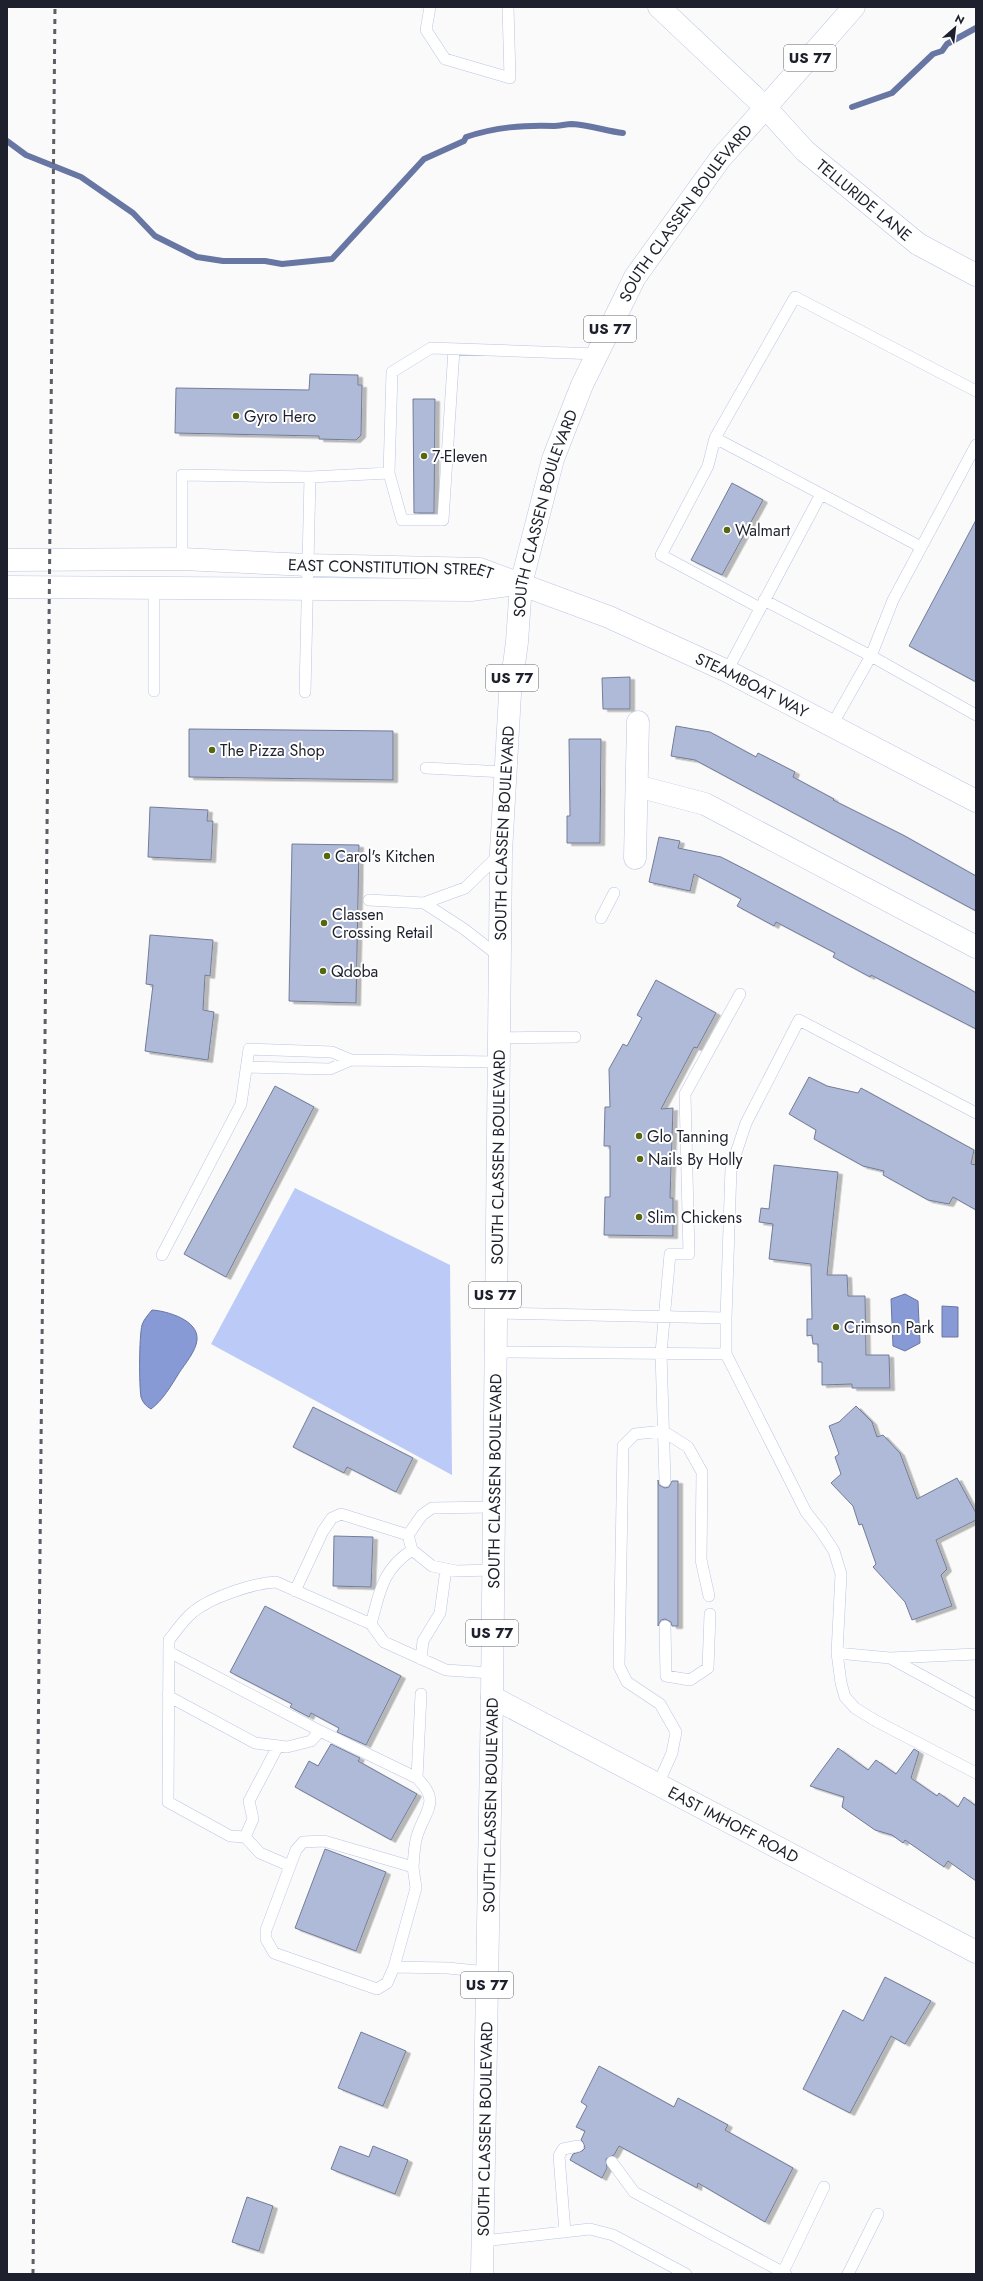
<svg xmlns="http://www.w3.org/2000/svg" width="983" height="2281" font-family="Jost,sans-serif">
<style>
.green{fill:#bbcaf6}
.water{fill:#879ad6;stroke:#6876a3}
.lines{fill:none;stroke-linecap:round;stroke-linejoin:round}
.stream{stroke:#6876a3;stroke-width:6}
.building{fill:#afbad8;stroke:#727c98;filter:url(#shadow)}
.lane-casing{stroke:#bac5e4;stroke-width:12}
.street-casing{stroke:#bac5e4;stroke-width:23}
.secondary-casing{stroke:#bac5e4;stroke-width:23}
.primary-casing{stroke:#bac5e4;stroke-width:23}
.lane{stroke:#fff;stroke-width:11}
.street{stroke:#fff;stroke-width:22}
.secondary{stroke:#fff;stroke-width:22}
.primary{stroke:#fff;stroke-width:22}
.rail{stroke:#5d5f67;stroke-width:3;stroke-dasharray:5 5;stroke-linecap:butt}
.poi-dot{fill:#576710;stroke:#fff;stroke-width:1.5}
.labels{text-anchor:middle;stroke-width:4;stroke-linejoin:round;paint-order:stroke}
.shield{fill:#fff;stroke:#62646c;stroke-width:1}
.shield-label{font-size:15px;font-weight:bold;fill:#1e212d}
.street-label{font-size:16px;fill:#1e212d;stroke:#fff}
.poi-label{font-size:16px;fill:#1e212d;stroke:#fff;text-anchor:start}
</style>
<defs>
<filter id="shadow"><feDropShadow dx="4.5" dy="2.5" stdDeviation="0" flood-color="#0004"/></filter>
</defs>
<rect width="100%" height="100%" fill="#fafafa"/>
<path class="green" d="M295,1188L450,1265L452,1475L211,1344Z"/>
<path class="water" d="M905,1294L918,1301L920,1343L905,1351L893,1346L891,1299Z
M942,1306L958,1307V1337H942Z
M152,1310C167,1311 199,1320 197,1340C196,1351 185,1364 179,1373C171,1386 163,1400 151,1409C146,1406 143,1403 141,1397C139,1385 139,1337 142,1325C144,1319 148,1315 152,1310Z"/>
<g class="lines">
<path class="stream" d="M852,107L892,93L933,54L942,51L947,44L976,28
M7,141L26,155L81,177L133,213L155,236L197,257L223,261H265L282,264L332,259L424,159L464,141L466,137C496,127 523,125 554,126C560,126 566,124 572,124C589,125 607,131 623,133"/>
</g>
<path class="building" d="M310,374L358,375V385H362L361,435L356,440L319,439V436L175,433L176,388L309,390Z
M413,399H435L434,513H414Z
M732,483L763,500L722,575L691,560Z
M976,520V682L909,646Z
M630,677V709H603L602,678Z
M676,726L710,732L756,757L758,753L795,772L793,777L834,799L833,800L903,835L976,876V911L695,760L671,756Z
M189,729L393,731V780L189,777Z
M569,739H601L600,843H567V816H570Z
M150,807L208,810L207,821H213L211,860L148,857Z
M659,837L680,841L678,848L721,857L754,874L968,988L976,993V1029L871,975L870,977L833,957L835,953L776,922L774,926L737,906L741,899L694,874L690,891L649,882Z
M292,844L359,845L356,1003L289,1001Z
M150,935L213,940L210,976L205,975L203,1010L214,1012L208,1060L145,1051L153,985L146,984Z
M656,980L716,1013L697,1048L694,1047L661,1109L673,1108L670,1198H673V1236L604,1235L605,1197H610V1146H604L605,1107H610L609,1069L623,1044L627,1046L642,1018L637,1015Z
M809,1077L827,1086L858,1093L861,1088L974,1150L971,1164L976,1165V1210L953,1197L949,1204L928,1200L883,1175L884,1171L863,1166L814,1139L816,1130L789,1114Z
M275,1086L314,1107L226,1277L184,1254Z
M774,1165L838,1172L827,1275H847L848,1296H865L866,1355H889L890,1388H852V1384L822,1385V1362H818V1344H813L812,1335L807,1336V1319H812L811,1264L769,1259L773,1224L759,1222L761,1208L769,1209Z
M856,1406L872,1422L877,1437L883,1435L900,1453L917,1499L957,1478L976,1513V1520L936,1540L947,1569L941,1575L952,1606L912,1620L905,1602L873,1567L876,1564L862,1524L859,1525L853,1506L831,1483L841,1474L835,1457L839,1454L829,1426L839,1422Z
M313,1407L413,1458L396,1492L347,1467L344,1473L293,1447Z
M658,1480L659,1485L665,1488L669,1487L672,1481H678V1626H672L671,1622L665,1619L661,1620L658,1626Z
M334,1536L373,1537L371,1587L333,1586Z
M265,1606L401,1676L366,1745L337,1732L339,1728L311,1713L309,1717L290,1707L292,1704L230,1672Z
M331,1744L360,1758L358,1761L417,1794L391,1840L295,1787L309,1761L318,1766Z
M838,1748L868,1770L876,1760L896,1774L914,1749L919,1752L911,1778L937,1796L939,1793L958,1807L964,1797L976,1806V1881L948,1861L944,1867L905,1840L903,1843L892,1835L875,1830L842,1807L844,1797L810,1786Z
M325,1849L386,1872L356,1951L295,1928Z
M885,1977L931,2001L905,2044L891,2036L850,2113L803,2089L843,2010L863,2021Z
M361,2032L406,2051L383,2106L338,2088Z
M599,2066L674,2107L678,2098L728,2125L725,2130L793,2168L765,2222L698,2183L697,2188L619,2146L614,2155L606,2159L607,2168L602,2178L570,2160L573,2154L582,2151L585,2148L583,2142L581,2140L585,2131L576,2127L587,2106L581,2102Z
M340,2146L369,2157L373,2146L408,2160L395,2194L331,2169Z
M247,2197L273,2206L259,2251L232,2242Z"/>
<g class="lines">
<defs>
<path id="lane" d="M430,7L426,30L445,59L510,78L508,7
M715,438L708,466L661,555L760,608
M389,473L402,520H443L454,349
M821,494L921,547
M182,559V475L310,477L389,473L392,372L431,348L597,354
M764,600L871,656L976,715
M727,671L821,494L715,438L795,297L976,391
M154,691V588
M305,692L310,477
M832,725L871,656L893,600L976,445
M426,768L505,772
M369,900L424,903L465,888L501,853
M424,903L464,929L500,957
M601,918L614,893
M498,1038L575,1037
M247,1067L330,1069L351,1060
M976,1113L799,1020L746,1123L731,1168L726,1318V1354L806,1512L821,1531L834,1551L841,1574L837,1653L841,1683L845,1697L855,1708L876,1721L976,1773
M162,1255L241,1104L249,1049L332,1052L351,1060L498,1062
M495,1313L726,1318
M495,1352L726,1354
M665,1481L661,1353L670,1254H689L685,1094L740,994
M412,1550C382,1570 380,1591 371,1624L384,1642L446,1670L491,1673
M492,1570L456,1571L432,1566L412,1550L408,1535L422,1515L432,1508L492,1507
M295,1591L323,1531L332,1518L341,1514L408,1535
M665,1626L666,1676L690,1680L708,1668L710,1614
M169,1652L320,1731
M837,1653L890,1658L976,1654
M890,1658L976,1705
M421,1659L423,1641L440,1613L446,1569
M168,1696L255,1743L287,1747L311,1741L320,1731L417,1778C440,1801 427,1808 418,1833C414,1843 414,1856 413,1867
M417,1778L421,1694
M658,1784L672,1753L676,1732L660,1704L627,1682L619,1666L623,1446L635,1434L663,1431L688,1447L702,1472L701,1560L709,1596
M245,1837L253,1819L249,1801L278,1746
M290,1866L260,1853L245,1837L230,1836L168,1802L169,1640C176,1631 184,1619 193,1612C211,1597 254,1583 276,1582L371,1624
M394,1967L416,1888L413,1867L324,1841L303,1842L296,1850L266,1930V1939L274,1953L377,1989L387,1983L394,1967L448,1968L487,1972
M612,2162L634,2192L786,2274
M565,2232L559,2156L563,2149L578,2146
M483,2241L590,2229L613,2235L686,2274
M783,2272L824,2187
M848,2274L878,2214"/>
<path id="street" d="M637,786L705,804L976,947
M635,858L638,722"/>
<g id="secondary">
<path id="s1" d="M659,7L766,108L805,151L918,244L976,275"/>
<path id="s2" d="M7,560L182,559L308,565L480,569L609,617L727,671L976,801"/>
<path d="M7,587L471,590L518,584"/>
<path id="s3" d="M492,1697L976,1952"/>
</g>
<g id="primary">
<path id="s4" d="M482,2274L492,1697L501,852L510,694L517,642L521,584L553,459L582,385L635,277L720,159L854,7"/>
</g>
</defs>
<use href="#lane" class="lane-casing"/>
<use href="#street" class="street-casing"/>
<use href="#secondary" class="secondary-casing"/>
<use href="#primary" class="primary-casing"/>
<use href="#lane" class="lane"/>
<use href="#street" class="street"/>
<use href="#secondary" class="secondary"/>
<use href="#primary" class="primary"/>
<path class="rail" d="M33,2274L55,7"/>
</g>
<g class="poi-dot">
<circle cx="236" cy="416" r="4"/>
<circle cx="424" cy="456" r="4"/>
<circle cx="727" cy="530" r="4"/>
<circle cx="212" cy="750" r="4"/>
<circle cx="327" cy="856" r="4"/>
<circle cx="324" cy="923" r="4"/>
<circle cx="323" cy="971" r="4"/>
<circle cx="639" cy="1136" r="4"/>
<circle cx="640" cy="1159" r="4"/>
<circle cx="639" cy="1217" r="4"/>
<circle cx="836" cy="1327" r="4"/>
</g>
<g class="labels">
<g class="shield">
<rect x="784" y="45" width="52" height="26" rx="3"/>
<rect x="584" y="316" width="52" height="26" rx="3"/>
<rect x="486" y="665" width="52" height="26" rx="3"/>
<rect x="469" y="1282" width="52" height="26" rx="3"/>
<rect x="466" y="1620" width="52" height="26" rx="3"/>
<rect x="461" y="1972" width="52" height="26" rx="3"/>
</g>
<g class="shield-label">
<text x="810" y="63">US 77</text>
<text x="610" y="334">US 77</text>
<text x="512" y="683">US 77</text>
<text x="495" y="1300">US 77</text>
<text x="492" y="1638">US 77</text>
<text x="487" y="1990">US 77</text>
</g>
<g class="street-label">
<text dy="6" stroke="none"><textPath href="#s1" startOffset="282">TELLURIDE LANE</textPath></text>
<text dy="6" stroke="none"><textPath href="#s4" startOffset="2101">SOUTH CLASSEN BOULEVARD</textPath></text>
<text dy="6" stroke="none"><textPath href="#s4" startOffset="1765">SOUTH CLASSEN BOULEVARD</textPath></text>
<text dy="6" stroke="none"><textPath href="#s2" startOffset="384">EAST CONSTITUTION STREET</textPath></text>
<text dy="6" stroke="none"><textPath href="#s2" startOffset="769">STEAMBOAT WAY</textPath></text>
<text dy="6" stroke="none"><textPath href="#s4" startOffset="1441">SOUTH CLASSEN BOULEVARD</textPath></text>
<text dy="6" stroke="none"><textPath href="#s4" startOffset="1117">SOUTH CLASSEN BOULEVARD</textPath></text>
<text dy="6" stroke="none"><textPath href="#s4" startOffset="793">SOUTH CLASSEN BOULEVARD</textPath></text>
<text dy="6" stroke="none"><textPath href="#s4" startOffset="469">SOUTH CLASSEN BOULEVARD</textPath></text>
<text dy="6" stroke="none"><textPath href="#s3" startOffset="273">EAST IMHOFF ROAD</textPath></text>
<text dy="6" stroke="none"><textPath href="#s4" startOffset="145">SOUTH CLASSEN BOULEVARD</textPath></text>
</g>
<g class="poi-label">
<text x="244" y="422">Gyro Hero</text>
<text x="432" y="462">7-Eleven</text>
<text x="735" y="536">Walmart</text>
<text x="220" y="756">The Pizza Shop</text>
<text x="335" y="862">Carol's Kitchen</text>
<text x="332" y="920">Classen<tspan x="332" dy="18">Crossing Retail</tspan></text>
<text x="331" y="977">Qdoba</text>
<text x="647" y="1142">Glo Tanning</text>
<text x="648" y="1165">Nails By Holly</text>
<text x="647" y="1223">Slim Chickens</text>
<text x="844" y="1333">Crimson Park</text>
</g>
</g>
<rect width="983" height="2281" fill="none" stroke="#1e212d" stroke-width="16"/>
<g transform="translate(955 28) rotate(28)" stroke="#ffffff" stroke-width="3" paint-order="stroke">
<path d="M0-3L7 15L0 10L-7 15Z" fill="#1e212d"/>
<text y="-6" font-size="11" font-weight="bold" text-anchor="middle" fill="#1e212d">N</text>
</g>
</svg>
